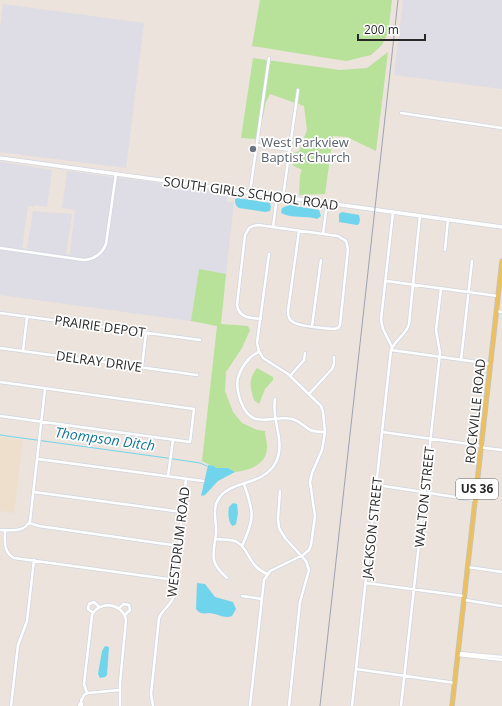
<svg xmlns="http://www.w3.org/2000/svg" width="502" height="706" font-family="'Open Sans',sans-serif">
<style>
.industrial{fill:#dedce4}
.education{fill:#eddfcb}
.green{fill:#b8e199}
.water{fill:#70d5ec}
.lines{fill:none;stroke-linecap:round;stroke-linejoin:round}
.stream{stroke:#70d5ec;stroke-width:1}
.minor-casing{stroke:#d1d6e2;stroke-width:4}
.secondary-casing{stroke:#d1d6e2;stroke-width:5}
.primary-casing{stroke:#c3c3c3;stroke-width:5.5}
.minor{stroke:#fff;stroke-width:2.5}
.secondary{stroke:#fff;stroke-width:3.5}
.primary{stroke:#edc05f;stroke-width:4}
.rail{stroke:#9ea3b3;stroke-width:1}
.worship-dot{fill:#6b7280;stroke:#fff;stroke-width:1.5}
.labels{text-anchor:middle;stroke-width:3.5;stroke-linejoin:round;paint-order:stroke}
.shield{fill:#fff;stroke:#696969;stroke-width:1}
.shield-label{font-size:12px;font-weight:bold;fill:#292929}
.worship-label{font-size:13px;fill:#5b616d;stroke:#fff;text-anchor:start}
.street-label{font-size:13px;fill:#292929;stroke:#fff}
.water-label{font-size:14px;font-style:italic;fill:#107497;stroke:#fff}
</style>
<rect width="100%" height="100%" fill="#ebe3dc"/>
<path class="industrial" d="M403,0H502V89L394,75Z
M3,4L144,23L126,168L0,152V27Z
M0,162L52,170L47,207L34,205V207L28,206L22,248L27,249L33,211L72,214L66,254H70L75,210L62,208L67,171L227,192V202H234L226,274L199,270L191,321L0,295Z"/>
<path class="education" d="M0,437L23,440L14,513L0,511Z"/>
<path class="green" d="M260,0H392L388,33L382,45L371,55L346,61L252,46Z
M388,52L376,151L347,137L333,136L325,194L299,195L300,175L302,170L294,166L290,161H272L275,154L285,156L299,151L307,130L304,106L270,94L266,102L258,139L241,138L253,58L340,70L367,68Z
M199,269L226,274L221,324L248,326L250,330L242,348L226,372L225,391L233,412L242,423L257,430L265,431C265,436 267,442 267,447C267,465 249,470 235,472L228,468H216L202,461L217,326L191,321Z
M257,368L273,377V380L265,389L259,404L254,400C250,388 248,379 257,368Z"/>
<path class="water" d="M238,198L270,203L271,207L270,211L265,212L239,208C236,206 235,204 235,199Z
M289,205L319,210L321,216L317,219C306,215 292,219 281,213L282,208Z
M342,212L359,215L360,220L359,224L357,225L339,222V214Z
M208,465L214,466L216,468H228L235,472L218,481L205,495L201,496Z
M233,503L237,504L238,513L236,524L233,526C228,523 228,513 229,507Z
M197,583L205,584L215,597L233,602L236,609L232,616C225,619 218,614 210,613C207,613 204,614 201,613C198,612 198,611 196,609Z
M105,646L109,647L107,675L105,677L100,678L98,674L102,651Z"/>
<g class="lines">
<path class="stream" d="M0,435L167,458L200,463L207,466"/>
<defs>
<path id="minor" d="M401,113L502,128
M257,145L290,150
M250,192L269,58
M283,197L298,90
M273,227L277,197
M323,234L327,204
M0,248L84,260C95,259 102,254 106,244L116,174
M445,250L448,219
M386,281L498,296
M496,311L502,312
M0,313L200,340
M261,319C250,318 239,318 237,305L245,235L249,228L253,226L258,225L338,236L346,241L348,249L340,325L338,328L334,329C325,328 300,327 293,322C289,320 288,316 288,311L299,231
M312,326L321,260
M392,347L383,329L381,320L393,212
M0,348L197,375
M391,350L491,364
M23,351L27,317
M259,352C249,356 241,367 238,378C236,386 238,394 241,402C252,432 273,414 292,419C298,420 304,426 310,430C315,432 320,432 325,432
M461,360L472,261
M142,367L146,333
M290,376L304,360L305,353
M0,382L194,409L190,442L0,416
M309,394L332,369L334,364V357
M382,432L476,445L485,448L502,450
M38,459L203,481
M168,476L173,440
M377,485L475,500
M280,491L278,519L279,528L285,538L306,561L309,570L300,602L289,706
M34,492L182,512
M29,523L39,526L179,546
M0,530C11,530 24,533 30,521L45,389
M5,530C5,541 3,552 14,558L175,580
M215,539C222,540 231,539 237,542C249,548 248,566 267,574
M242,546C255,518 254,513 244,484
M468,567L502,572
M227,578C209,562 213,556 216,534C217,524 213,514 216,504C225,478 262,489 276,462C286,441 271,421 275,399
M366,583L464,596
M242,596L262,599
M465,600L502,606
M119,608L124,604L129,605L130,610L125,615
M93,613L88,609L89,604L94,602L99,607
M459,653L502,657
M459,655L502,660
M356,669L455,683
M87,693L84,684L92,615C99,600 123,603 126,620L120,683V706
M81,700L82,706
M11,706L18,645L27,621L34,560
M79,706L84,695L88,693L120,690
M153,706L151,694L159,618C162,610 170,606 173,598L186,479
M250,706L264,580L270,571L303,555L309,550L311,545L315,516L310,482L312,473L322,450L325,432L323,412L321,406L288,374L263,358L259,351L257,343L269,254
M352,706L391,350C395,340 406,335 409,324L420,215
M401,706L440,353L436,330L441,289"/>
<path id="secondary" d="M0,158L502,227"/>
<path id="primary" d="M452,706L502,261"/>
</defs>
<use href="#minor" class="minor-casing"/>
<use href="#secondary" class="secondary-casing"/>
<use href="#primary" class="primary-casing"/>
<use href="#minor" class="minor"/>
<use href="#secondary" class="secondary"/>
<use href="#primary" class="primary"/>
<path class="rail" d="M320,706L398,0"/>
</g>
<circle class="worship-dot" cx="253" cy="149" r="4"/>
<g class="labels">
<rect class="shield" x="456" y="479" width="42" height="20" rx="3"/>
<g class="shield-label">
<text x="477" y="493">US 36</text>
</g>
<g class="worship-label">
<text x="261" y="147">West Parkview<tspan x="261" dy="15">Baptist Church</tspan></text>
</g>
<g class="street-label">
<text transform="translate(251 193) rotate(8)" y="5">SOUTH GIRLS SCHOOL ROAD</text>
<text transform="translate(100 326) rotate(8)" y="5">PRAIRIE DEPOT</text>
<text transform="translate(99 361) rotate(8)" y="5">DELRAY DRIVE</text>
<text transform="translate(475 411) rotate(-84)" y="5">ROCKVILLE ROAD</text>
<text transform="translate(424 497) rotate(-84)" y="5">WALTON STREET</text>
<text transform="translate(372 528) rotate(-84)" y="5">JACKSON STREET</text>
<text transform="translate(178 542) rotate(-83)" y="5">WESTDRUM ROAD</text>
</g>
<g class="water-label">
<text transform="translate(105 439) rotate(8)" y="5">Thompson Ditch</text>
</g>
</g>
<path d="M358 34v6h67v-6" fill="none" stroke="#292929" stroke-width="2"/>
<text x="364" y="34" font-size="12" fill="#292929" stroke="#ffffff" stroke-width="3" paint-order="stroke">200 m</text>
</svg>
